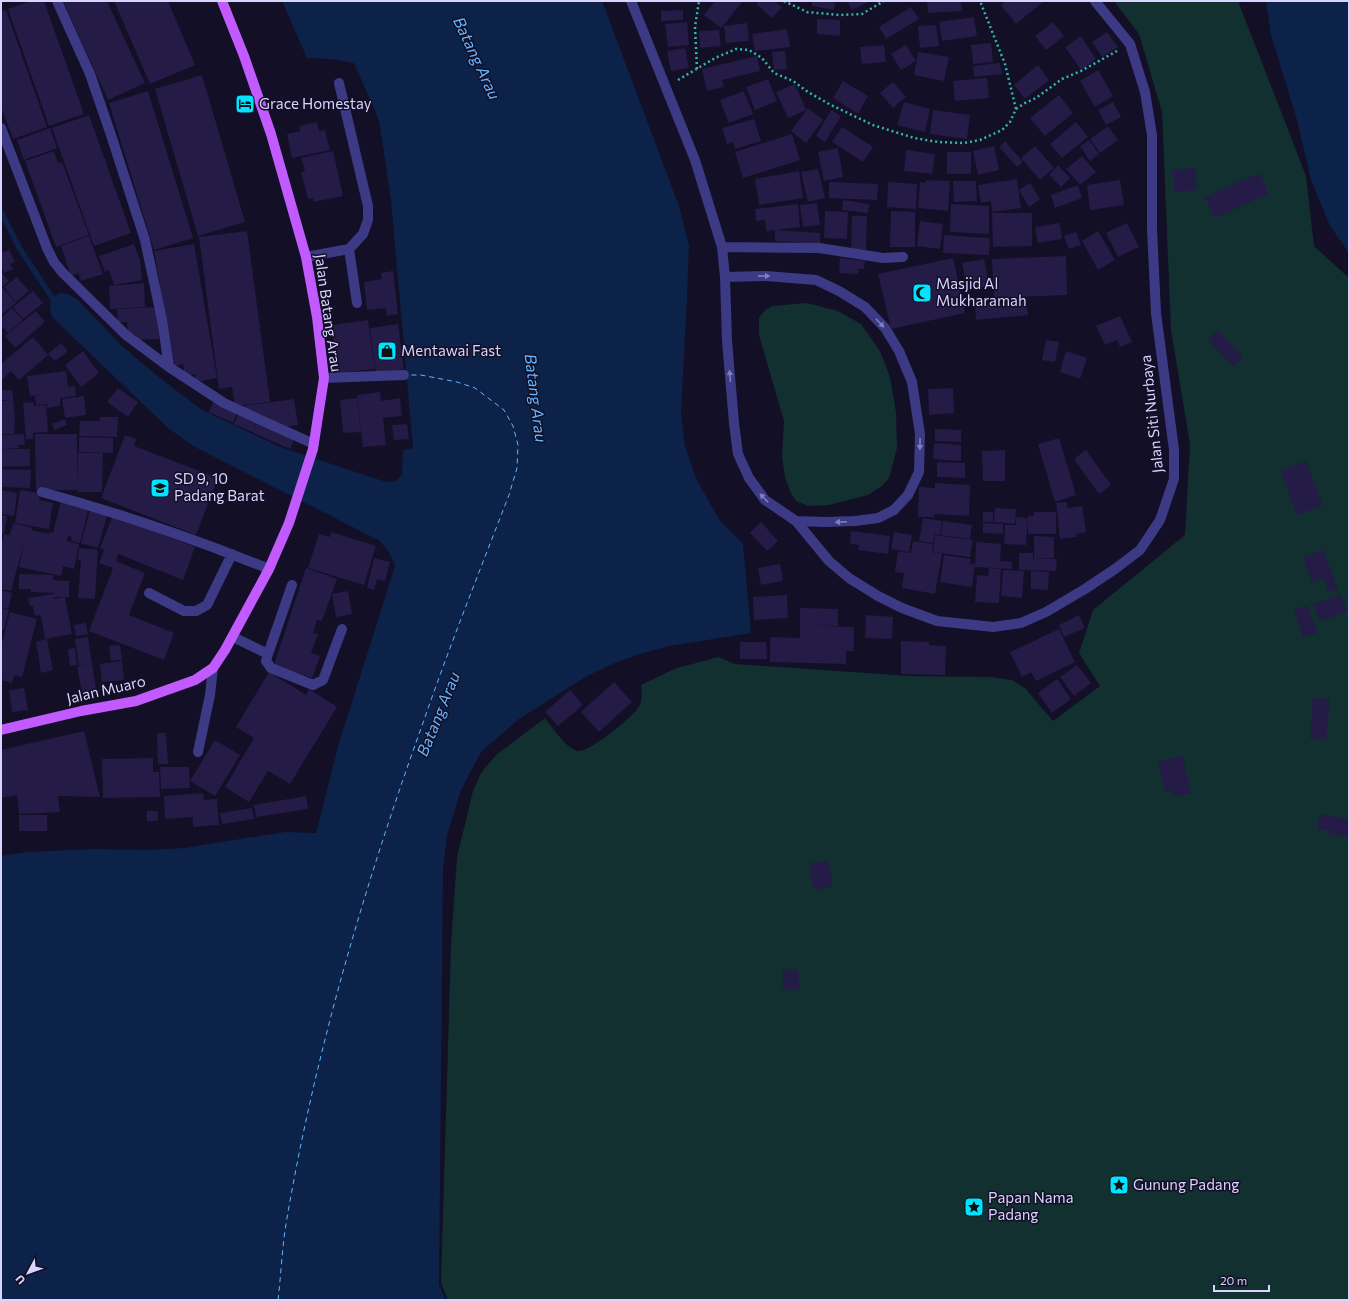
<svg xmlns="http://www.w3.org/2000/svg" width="1350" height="1301" font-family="Commissioner,sans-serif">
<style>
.green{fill:#12302f}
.water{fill:#0c2248}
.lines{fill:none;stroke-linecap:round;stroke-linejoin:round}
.stream{stroke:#0c2248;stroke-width:5.5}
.ferry{stroke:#62b6ff;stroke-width:1;stroke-dasharray:5 4;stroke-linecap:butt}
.building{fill:#241b47}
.path{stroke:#2fb8b0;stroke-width:2.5;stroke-dasharray:2 3;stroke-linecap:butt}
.minor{stroke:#3d3a85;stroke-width:10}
.major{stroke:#c25bff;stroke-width:10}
.oneway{fill:#837fbc}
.labels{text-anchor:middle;stroke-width:3;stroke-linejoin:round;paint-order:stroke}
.poi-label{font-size:15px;fill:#d9d4ff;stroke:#130f26;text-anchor:start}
.street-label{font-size:15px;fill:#d9d4ff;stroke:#130f26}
.water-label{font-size:16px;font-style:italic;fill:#62b6ff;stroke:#130f26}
</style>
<rect width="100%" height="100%" fill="#130f26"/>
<path class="green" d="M1114,1H1238L1306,176L1314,246L1349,278V1300H448L441,1283L451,944L457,857L473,791L481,773L496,755L545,718C553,728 565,747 577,751C587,754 632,718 638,708C643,701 642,694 641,685L674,669L718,657L735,664L909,676L990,677L1012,680L1025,688L1053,721L1100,686L1079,653L1093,610L1185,535L1190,444L1171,330L1162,112L1139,34Z
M807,303L838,311L861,324L880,351L890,377L896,412L897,448L889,478L882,486L868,495L829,505L808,506L796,501L790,491L785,477L782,456L784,421L759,335V318L765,310L772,306Z"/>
<path class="water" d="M282,1H602L680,209L689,246L687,297L681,413L685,446L696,478L709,502L721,522L743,544L751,633L670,646L640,654L617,662L587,676L519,719L481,752L461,790L447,835L443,870L439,1285L446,1300H1V856L27,852L95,849L150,850L184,848L285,832L316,833L339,743L395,566L390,554L380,541L193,446L168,428L52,317L50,309L51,298L60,293L68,294L78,300L123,347L160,378L202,410L280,447L386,482L396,481L402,474L403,450L413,448L391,200L379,120L354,63L331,59L307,58Z
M1266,1H1349V253L1330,226L1311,180L1297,120L1271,35Z"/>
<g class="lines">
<path class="stream" d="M1,212L20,249L55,302"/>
<path class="ferry" d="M278,1300C281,1275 282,1249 286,1224C315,1052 365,884 424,720C450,645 480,570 509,495L517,468L518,445L513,426L504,410L475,388L457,382L421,375H409"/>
</g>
<path class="building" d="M31,1H44L84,114L49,126L8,9Z
M63,1H107L145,83L108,100Z
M114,1H168L195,65L150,84Z
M715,1H743L721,28L704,15Z
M759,1H774L782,7L772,18L756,4Z
M812,1H835L834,10L812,6Z
M847,1H870L852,10Z
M927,1H961L962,11L928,13Z
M1006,1H1044L1016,24L1001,5Z
M911,7L919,19L886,39L879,27Z
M6,10L47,127L13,139L1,107V11Z
M683,10V20L661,21V11Z
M974,17L977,36L942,41L939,22Z
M817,19L840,20V36L817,34Z
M687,22L689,45L668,47L665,24Z
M1053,22L1064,36L1046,50L1035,36Z
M747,23L749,41L726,43L724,26Z
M936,25L939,46L920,48L918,26Z
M787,29L790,47L755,51L752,34Z
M719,30L721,46L700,48L699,31Z
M1107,32L1118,47L1102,57L1092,42Z
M1081,36L1096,59L1081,70L1065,47Z
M991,43L993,62L973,64L971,45Z
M884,45L886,62L862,64L860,47Z
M906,45L916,61L901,70L891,54Z
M685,48L689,68L671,71L667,51Z
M785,51L787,69L774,70L772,52Z
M918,52L949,57L944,81L914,75Z
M757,56L760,71L722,80L724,87L707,91L702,69Z
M1000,63L1002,74L974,77L973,66Z
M1038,65L1049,80L1025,99L1014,85Z
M1098,70L1113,96L1095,107L1080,81Z
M202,75L245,222L198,236L155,89Z
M987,78L989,98L955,101L953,81Z
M768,79L777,101L755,110L746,87Z
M843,81L868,96L858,114L833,98Z
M893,82L906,97L893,108L880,93Z
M795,84L806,110L788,118L776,92Z
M148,91L193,238L154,250L109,103Z
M744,91L753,114L729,123L720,100Z
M1059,95L1073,113L1045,136L1030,118Z
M904,102L930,109L925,132L897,125Z
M1113,102L1121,117L1106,125L1098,110Z
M808,108L823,120L806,143L791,131Z
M831,110L841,116L825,142L816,136Z
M933,110L970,115L967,139L930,134Z
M89,115L131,233L94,246L52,128Z
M754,119L761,141L735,149L733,142L727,144L722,128Z
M317,122L319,131L325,130L330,150L292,158L287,134L300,131L299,126Z
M1076,122L1088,137L1062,158L1050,144Z
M1108,126L1118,140L1100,153L1090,139Z
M842,127L873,147L863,162L832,142Z
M50,128L57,148L24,160L17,140Z
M792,134L800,160L743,178L735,152Z
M1089,140L1099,154L1090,161L1080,146Z
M1005,141L1023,162L1017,167L999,147Z
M994,146L999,170L978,175L973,151Z
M1035,146L1054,168L1040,180L1021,158Z
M838,148L843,177L824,181L818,152Z
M906,150L935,154L932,174L904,171Z
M54,151L58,163L62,162L89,235L56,247L25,161Z
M333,151L343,196L314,202L313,198L308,199L301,172L305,171L301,158Z
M947,152H971V174H947Z
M1082,156L1096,172L1080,185L1066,169Z
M1058,165L1070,178L1061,187L1049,175Z
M1195,168L1197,190L1175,192L1172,170Z
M818,169L825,198L808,202L801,172Z
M799,171L803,198L759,205L755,179Z
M1260,173L1269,194L1214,218L1205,197Z
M1017,179L1021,208L992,212L991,201L981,203L978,185Z
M926,180L950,181L948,211L918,208L920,182L926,183Z
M1120,180L1124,205L1090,210L1087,185Z
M953,181H976L977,201L954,202Z
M829,182L878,184L877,200L829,198Z
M888,182L917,184L916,209L887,207Z
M1030,183L1040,199L1029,207L1019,190Z
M1078,185L1082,198L1055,208L1051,195Z
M843,200L869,204L868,213L842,210Z
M817,203L820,225L803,227L800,205Z
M798,204L800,227L776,230L820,233V244L775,241V230L766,231L765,220L756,221L755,209Z
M951,204L989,206V234L950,232Z
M825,211L848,212L847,239L824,238Z
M891,211L915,212V247H890Z
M992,213H1032V246L993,247Z
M852,216H867L866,250L851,249Z
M920,221L943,224L940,249L917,246Z
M1060,223L1062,239L1038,243L1035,227Z
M1127,223L1139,247L1118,257L1106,233Z
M247,231L270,402L235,406L232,387L219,389L199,237Z
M1098,231L1115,260L1098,270L1082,241Z
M1076,232L1081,245L1069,249L1064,236Z
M944,235L990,238L989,255L943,253Z
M89,236L103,274L81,281L78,273L71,276L61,246Z
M134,244L140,261L142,280L114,285L109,270L105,272L99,256Z
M194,244L217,378L196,382L195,374L185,376L183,364L174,366L154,251Z
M9,250L15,262L10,264L13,269L4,273L1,266V253Z
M1066,256L1067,295L994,298L992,259Z
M840,258L865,261L864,269H858V274L839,273Z
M953,258L965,313L891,329L878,274Z
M984,259L989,286L967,290L962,263Z
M393,271L398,314L387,316L386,308L367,310L364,282L382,279L381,273Z
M1,272L9,281L1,288Z
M17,277L29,291L16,302L4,287Z
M144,283L145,307L110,309L109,286Z
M3,288L16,303L1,315V290Z
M33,291L43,303L23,319L13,307Z
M1026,300L1028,315L976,320L975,305Z
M157,307L159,339L136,340L135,334H128L127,322H118L117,309Z
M12,308L23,320L8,333L1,325V318Z
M36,311L45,322L15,348L5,336Z
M1120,316L1132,342L1120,347L1117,340L1105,345L1096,326Z
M368,320L375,369L338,373L332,325Z
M398,324L404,369L376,373L370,328Z
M1217,330L1243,357L1234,367L1207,340Z
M33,337L48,355L19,380L11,371L3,379L1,377V364Z
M1046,340L1059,342L1055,362L1042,360Z
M61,343L68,351L55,361L48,354Z
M83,351L99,373L81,387L65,365Z
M1066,351L1087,358L1080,379L1060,372Z
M66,371L68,387L75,386L76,396L60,398V406L47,408V404L36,405L35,396L41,395L30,396L27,376Z
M118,388L138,402L128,417L107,402Z
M953,388L954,413L929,415L928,389Z
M1,390H12L15,417L14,434H1V401L10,400H1Z
M380,392L381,401L400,398L402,416L383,418L386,445L363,447L357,395Z
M84,396L86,415L65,418L62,399Z
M357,398L361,432L343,433L340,400Z
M294,399L298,425L284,427L242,406Z
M214,400L238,411L233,423L209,412Z
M33,402L34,406L46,405L48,432L33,433V439H26L23,403Z
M239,413L257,421L252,432L234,424Z
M100,417H118L117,437L79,436L80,421H100Z
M65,419L67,425L54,430L52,424Z
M258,421L295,437L290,449L252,432Z
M407,424L409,439L394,440L392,425Z
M935,429L961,430V442L935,441Z
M24,434L25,445H18V448L1,449V435Z
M35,434H77V486L78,453H103L102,492H78V490H36Z
M125,435L136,439L134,446L218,478L196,535L101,498Z
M79,437L113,438V453L79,452Z
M1059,438L1076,495L1055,502L1038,444Z
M934,443L961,445V461L933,459Z
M1,449H30V466L1,467Z
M1005,450V481H983L982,451Z
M1086,450L1111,485L1099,494L1074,459Z
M1306,461L1323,505L1297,515L1280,471Z
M937,462L965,463V478L937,477Z
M1,469L31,470L30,488L1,487Z
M935,483L970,485L969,516L934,514V517H918L919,487L935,488Z
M1,490L17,493L14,516L1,514Z
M20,490L40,493L39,500L53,503L49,529L15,523Z
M61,500L80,505L75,526L80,505L89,507L80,543L71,541L72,537L68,536L67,541L79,544L74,569L63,566L61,576L19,567L24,543L11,591L1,589V545L4,534L10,535L13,523L32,528L31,530L49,534L50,532L53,533Z
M1067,502V508L1082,506L1086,532L1076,534L1077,537L1060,539L1056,503Z
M91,507L108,512L98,548L81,543Z
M995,508L1016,509L1015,524L994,522Z
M983,512H993V522H983Z
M1034,512H1056V534H1028V516H1034Z
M1,515L7,516L4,534L1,533Z
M113,515L195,547L183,580L118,554L116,561L145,573L129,615L174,633L164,660L89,631L113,568L99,563L104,550L100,548Z
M1016,517L1028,518L1026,545L1004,544L1005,525H1016Z
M923,518L942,521L940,535L935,534V533L933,543L919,541Z
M943,521L972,525L970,539L941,535Z
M761,522L778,541L767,551L750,533Z
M983,523L1003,524V534L983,533Z
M851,531L890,536L888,554L858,550L859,545L850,544Z
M331,532L376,546L364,585L308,568L319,534L330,537Z
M894,532L912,535L909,552L891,549Z
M935,535L973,540L970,557L933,552Z
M1034,536L1054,537V558H1034Z
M913,541L933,544L932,552H931L942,554L935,594L902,588L904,573L895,572L898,551L911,553Z
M976,542L1001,544L1000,561L1012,562V569L975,567Z
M79,548L98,550L95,599L78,598L81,560H78Z
M1323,550L1338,589L1329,592L1323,578L1312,582L1303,558Z
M1019,553H1033V561L1034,558L1057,559L1056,571L1019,570Z
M944,555L971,559L970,564H975L972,587L940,582Z
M374,558L390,562L385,581L377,579L374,590L367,588Z
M780,564L783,581L761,585L758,568Z
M306,568L337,579L322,621L317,620L313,633L318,634L311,653L320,656L312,678L274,665Z
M989,568L1001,569L999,603L975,602L977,575L988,576Z
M1003,570L1024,571L1022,598L1001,596Z
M1031,571L1049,572L1048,590L1031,589Z
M19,574L53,575V580L69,581V597H53L54,593L31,592V589H19Z
M1,590L12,593L8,609L1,607Z
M348,591L352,614L336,617L332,594Z
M53,594L54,599L65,597L72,634L45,639L41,615L35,616L33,606H30L28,598Z
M1340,594L1347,611L1320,621L1313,604Z
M787,595L788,618L754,620L753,597Z
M1308,605L1317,633L1303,637L1294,610Z
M1,608L9,610L4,630H1Z
M800,608L838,609V626L800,625Z
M10,612L37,619L22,677L14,675L12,683L1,680L3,673L1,672V647Z
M866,615L893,617L892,639L865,638Z
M1079,615L1085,628L1064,637L1059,625Z
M86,623L88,634L76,636L74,625Z
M800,625L854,627V651H846V664L770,662V637L800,638Z
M1059,629L1075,662L1036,681L1031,672L1022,677L1010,652Z
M88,637L96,690L82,692L77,667L87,665L79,666L75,639Z
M47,639L53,670L41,673L36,642Z
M901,641L929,642V645L946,646L945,675L901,674Z
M740,642H766L767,659H740Z
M120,645L122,660L111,661L109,646Z
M75,648L77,665L70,666L68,649Z
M122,661L124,680L102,682L100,664Z
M1077,665L1091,683L1074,696L1060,677Z
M269,672L306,695L309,689L337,707L290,784L268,771L249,802L225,787L254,738L236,727Z
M1057,679L1071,699L1052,713L1038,693Z
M614,682L632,702L599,732L581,712Z
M24,688L28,710L12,712L9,690Z
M570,690L583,705L558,726L545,712Z
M1313,698L1330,699L1326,740L1310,739Z
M84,731L100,797L58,796L60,812L19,814L17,795L1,798V750Z
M157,733H166L168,764H158Z
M215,740L240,755L215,796L190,781Z
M1183,756L1191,793L1174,797L1173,790L1165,792L1158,761Z
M153,758V772H159L160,797L103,798L102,759Z
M160,767H189L190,788L161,789Z
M203,793L204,800L217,799L219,825L193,827V817L165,819L164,796Z
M306,796L308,809L256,817L254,805Z
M252,808L254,819L222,824L220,813Z
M147,811H158V821H147Z
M1320,814L1349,819V837L1328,834L1329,831L1317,829Z
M19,815H47V831H19Z
M828,860L833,886L814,890L809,864Z
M782,969H798L799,989H783Z"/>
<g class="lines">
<path class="path" d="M784,1L807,12L839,15L862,14L884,1
M697,69L695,27L699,1
M678,80L715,58L736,49L749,50L762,58L774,73L793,81L808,92L831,105L873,125L914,138L938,142L964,143L980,140L1002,130L1010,122L1016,109L1005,64L980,1
M1016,109L1025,103L1036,98L1062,79L1081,71L1117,51"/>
<path class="minor" d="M57,1L90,74L110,132L145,240L162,320L169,367
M631,1L695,160L722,247L725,277L727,341L734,423L738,454L749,478L765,500L796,521L825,522L855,521L878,518L894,510L908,495L919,472L920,434L912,382L899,351L885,328L865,307L839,291L816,280L766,276L725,277
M1,128L47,248L54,262L62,272L126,335L169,367L224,403L265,422L314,444
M722,247L819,248L883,258L903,257
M349,249L357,303
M306,257L349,249L363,234L368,220V206L339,83
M324,378L404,375
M42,492C119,513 195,539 269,569
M796,521L829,561L849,578L878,596L902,608L937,621L993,627L1021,623L1046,612L1085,589L1115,569L1140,550L1160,520L1174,479V450L1156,313L1152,229V135L1145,92L1130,44L1095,1
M292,585L268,654L266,661L271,668L313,685L323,680L342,629
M149,593L184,611H196L207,605L232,554
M233,637L268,654
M198,752L210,695L213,668"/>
<path class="major" d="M1,730L81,711L136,701L195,680L213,668L225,650L269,569L289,523L313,449L324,378L317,317L306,257L271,134L244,56L222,1"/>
</g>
<defs><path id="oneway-solid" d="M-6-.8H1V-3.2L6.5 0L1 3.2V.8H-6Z"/></defs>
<g class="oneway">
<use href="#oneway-solid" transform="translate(764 276) rotate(1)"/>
<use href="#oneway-solid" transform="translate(880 323) rotate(46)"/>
<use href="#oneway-solid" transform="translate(730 376) rotate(-95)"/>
<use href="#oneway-solid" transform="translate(920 444) rotate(91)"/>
<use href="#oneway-solid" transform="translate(764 498) rotate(-134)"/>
<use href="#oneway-solid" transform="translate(841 522) rotate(177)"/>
</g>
<defs>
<symbol id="hotel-square" viewBox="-11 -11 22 22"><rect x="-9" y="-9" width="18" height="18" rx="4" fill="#00e5ff" stroke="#130f26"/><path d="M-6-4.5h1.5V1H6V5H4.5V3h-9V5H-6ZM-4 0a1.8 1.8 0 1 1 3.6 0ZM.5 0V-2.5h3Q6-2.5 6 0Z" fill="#111"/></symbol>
<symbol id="mosque-square" viewBox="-11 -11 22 22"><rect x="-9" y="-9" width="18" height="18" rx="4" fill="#00e5ff" stroke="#130f26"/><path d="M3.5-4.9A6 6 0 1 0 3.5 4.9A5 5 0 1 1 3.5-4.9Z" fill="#111"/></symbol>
<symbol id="shop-square" viewBox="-11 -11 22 22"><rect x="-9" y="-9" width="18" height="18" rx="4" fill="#00e5ff" stroke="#130f26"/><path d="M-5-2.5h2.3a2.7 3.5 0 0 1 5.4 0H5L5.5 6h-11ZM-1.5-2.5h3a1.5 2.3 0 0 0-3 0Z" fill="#111"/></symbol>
<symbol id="school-square" viewBox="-11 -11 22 22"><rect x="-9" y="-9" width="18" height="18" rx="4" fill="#00e5ff" stroke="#130f26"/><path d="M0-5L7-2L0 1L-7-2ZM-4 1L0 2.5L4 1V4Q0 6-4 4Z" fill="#111"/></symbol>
<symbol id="sight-square" viewBox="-11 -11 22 22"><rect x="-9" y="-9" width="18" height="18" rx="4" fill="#00e5ff" stroke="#130f26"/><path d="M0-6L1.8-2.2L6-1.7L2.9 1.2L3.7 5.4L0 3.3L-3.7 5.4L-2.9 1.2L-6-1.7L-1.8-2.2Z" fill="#111"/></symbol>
</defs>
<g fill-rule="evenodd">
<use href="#hotel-square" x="234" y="93" width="22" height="22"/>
<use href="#mosque-square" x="911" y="282" width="22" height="22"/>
<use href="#shop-square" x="376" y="340" width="22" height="22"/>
<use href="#school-square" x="149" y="477" width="22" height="22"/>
<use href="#sight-square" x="1108" y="1174" width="22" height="22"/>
<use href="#sight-square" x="963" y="1196" width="22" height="22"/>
</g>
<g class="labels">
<g class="poi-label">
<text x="259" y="109">Grace Homestay</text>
<text x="936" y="289">Masjid Al<tspan x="936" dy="17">Mukharamah</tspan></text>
<text x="401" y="356">Mentawai Fast</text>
<text x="174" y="484">SD 9, 10<tspan x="174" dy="17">Padang Barat</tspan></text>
<text x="1133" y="1190">Gunung Padang</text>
<text x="988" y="1203">Papan Nama<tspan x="988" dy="17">Padang</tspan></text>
</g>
<g class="street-label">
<text transform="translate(328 313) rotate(82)" y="5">Jalan Batang Arau</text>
<text transform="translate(1152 414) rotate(-96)" y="5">Jalan Siti Nurbaya</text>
<text transform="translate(106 690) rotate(-13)" y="5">Jalan Muaro</text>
</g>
<g class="water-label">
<text transform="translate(477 58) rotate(65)" y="6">Batang Arau</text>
<text transform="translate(536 398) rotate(83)" y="6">Batang Arau</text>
<text transform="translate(438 714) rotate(-68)" y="6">Batang Arau</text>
</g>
</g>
<rect width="1350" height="1301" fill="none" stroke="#d9d4ff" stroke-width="4"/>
<g transform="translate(28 1273) rotate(229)" stroke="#130f26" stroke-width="3" paint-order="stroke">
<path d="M0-3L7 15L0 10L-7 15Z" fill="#d9d4ff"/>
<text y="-6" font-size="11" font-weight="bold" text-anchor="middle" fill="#d9d4ff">U</text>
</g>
<path d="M1214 1285v6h55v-6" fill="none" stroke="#d9d4ff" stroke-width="2"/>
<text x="1220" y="1285" font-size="12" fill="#d9d4ff" stroke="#130f26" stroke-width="3" paint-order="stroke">20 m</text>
</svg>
